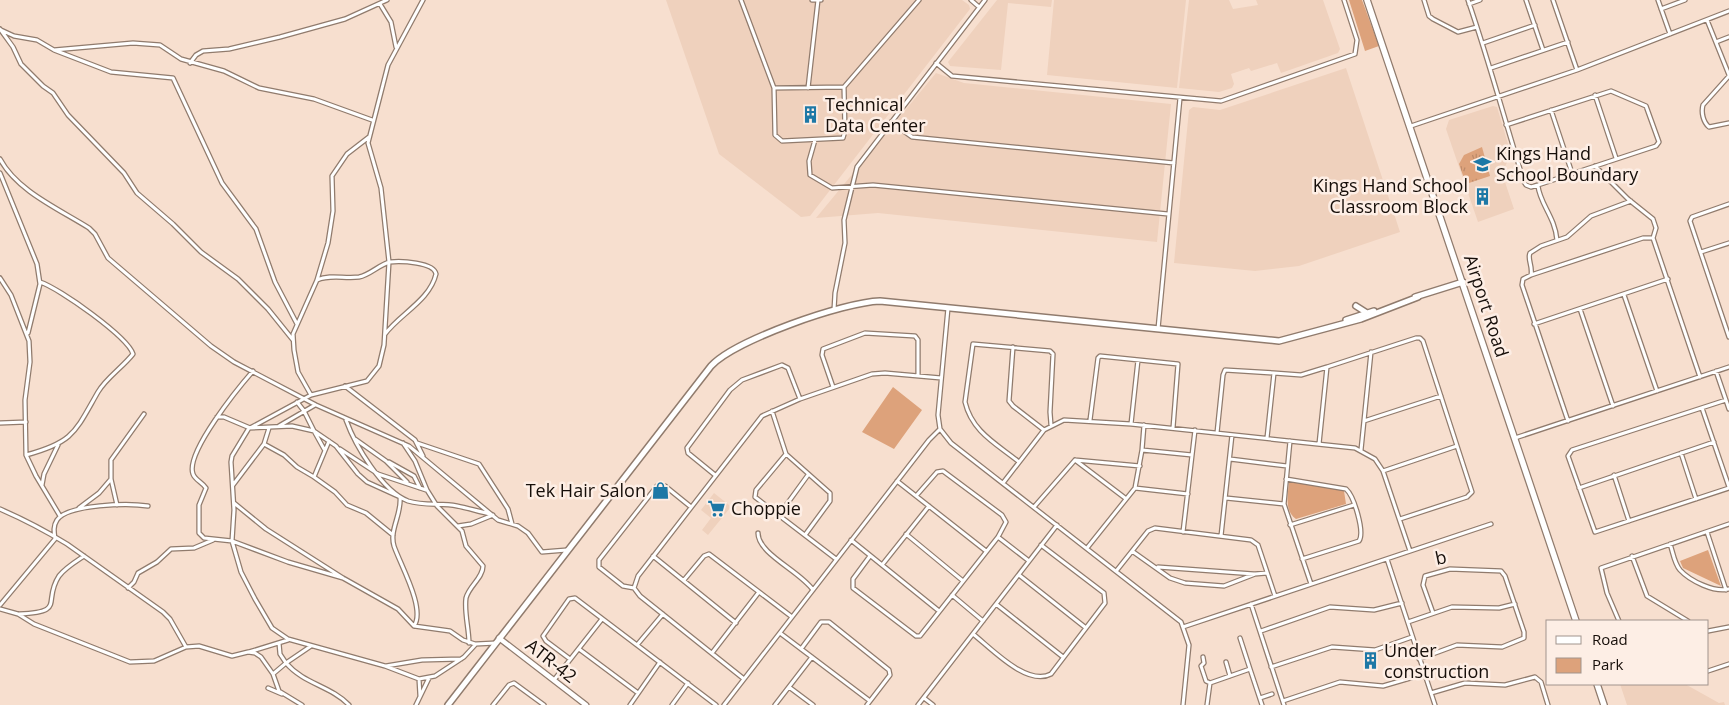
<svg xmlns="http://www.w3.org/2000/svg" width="1729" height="705" font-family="'Open Sans',sans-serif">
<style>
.built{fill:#efd1bd}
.green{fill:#dda27b}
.park{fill:url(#park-tufts)}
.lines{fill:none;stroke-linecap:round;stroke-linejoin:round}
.minor-casing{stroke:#907b6d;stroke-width:5.5}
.tertiary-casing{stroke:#907b6d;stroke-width:7}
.secondary-casing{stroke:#907b6d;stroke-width:8}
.primary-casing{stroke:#907b6d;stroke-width:8}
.minor{stroke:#fff;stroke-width:3}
.tertiary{stroke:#fff;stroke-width:4.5}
.secondary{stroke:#fff;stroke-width:5}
.primary{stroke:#fff;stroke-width:5.5}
.labels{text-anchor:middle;stroke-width:5;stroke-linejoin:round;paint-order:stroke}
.poi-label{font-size:18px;fill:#160e09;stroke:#fdeee5;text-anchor:start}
.street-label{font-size:18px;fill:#160e09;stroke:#fdeee5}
</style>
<defs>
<pattern id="park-tufts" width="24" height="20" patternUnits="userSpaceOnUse" patternTransform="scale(1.25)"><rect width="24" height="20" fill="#dda27b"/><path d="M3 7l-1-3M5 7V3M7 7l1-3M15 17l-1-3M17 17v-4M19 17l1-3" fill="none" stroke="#bd8a69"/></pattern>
</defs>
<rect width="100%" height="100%" fill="#f7dfcf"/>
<path class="built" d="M666,0H962L969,5L970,9L810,216L801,217L719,154Z
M997,0H1052L1051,7L1008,3L1001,70L950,66L948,62Z
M1054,0H1186L1177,88L1047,75Z
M1189,0H1229L1233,9L1258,5L1256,0H1323L1340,49L1338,53L1281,73L1277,63L1251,71L1249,68L1231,74L1234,84L1232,88L1219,92L1179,88Z
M1346,68L1400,232L1299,266L1255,271L1174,263L1189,110L1193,107L1220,110Z
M936,73L964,83L1171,104L1157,242L878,213L816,218Z
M1493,106L1497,107L1511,154L1502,173L1514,209L1478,222L1446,129L1449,120Z
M714,493L729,505L730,508L708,535L702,530L711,518L701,510Z
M1620,684H1685L1719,703L1724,702L1725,705H1627Z"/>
<path class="green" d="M1349,0H1362L1379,46L1365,51Z
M893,387L922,410L894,449L862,432Z
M1289,482L1341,489L1344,491L1346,504L1296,519C1284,511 1288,494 1289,482Z
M1708,550L1721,586L1683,568L1680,561Z"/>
<path class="park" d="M1482,147L1490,176L1466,184L1459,164L1464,155Z"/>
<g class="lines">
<defs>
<path id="minor" d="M741,0L774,88L775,135L782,141L843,138L845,131L844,87L919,0
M812,0H821
M971,0L979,7
M1424,0L1429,16L1433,19L1458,32L1477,27
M1468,0C1489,61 1505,121 1524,182L1526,185L1531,187L1538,185L1656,146L1659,142L1646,106L1611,91L1506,125
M1526,0L1543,50
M1553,0L1577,70
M1658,0L1670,34
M380,4L391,22L396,47
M1469,4L1480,0
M1661,9L1685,0
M1707,20L1729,75
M0,29L13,47L21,64L43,86L53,93L68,115L124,173L137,193L173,224L201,252L238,279L268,309L293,340
M1,30L14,36L37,40L54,50L133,43L160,45L181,59L224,71L259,88L314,99L372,120
M1716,42L1729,37
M1483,43L1535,25
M54,50L111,72L173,78L222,183L256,229L275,282L297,324
M190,63L196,55L203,51L229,49L280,37L345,19L387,0
M936,63L952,76L1221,101L1355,54L1357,40L1344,0
M1491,68L1568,42
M1729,76L1703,105C1701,112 1703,122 1709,127L1729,123
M774,88L844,87
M808,88L818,0
M1595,95L1616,158
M1551,110L1572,173
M891,122L912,137L1174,163
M1411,126L1577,70L1729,11
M815,140L809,161L810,175L832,188L873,185L1168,214
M0,159C17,191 59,209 89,228L95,234L108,258L211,346L234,362L316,405L409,446L498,520L518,526L528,533L542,552L567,550
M1595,166L1628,199L1653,219L1656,228L1653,238
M0,173L37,264L40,284L28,333
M1538,186C1540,204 1555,217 1557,240
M1729,204L1692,217L1690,221L1729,337
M1701,252L1729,243
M1531,275C1533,266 1527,259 1530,253L1541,246L1567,237L1591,216L1631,201
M0,278L11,295L29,341L30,362L25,400L26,455L36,476L60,516
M317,280C331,274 344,279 359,277C370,275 380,264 390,262C401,261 434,262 436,274C430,300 400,314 385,334
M1624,295L1657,391
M948,308L938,415L940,429L951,443L1181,622L1189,645L1183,705
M1580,309L1613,406
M834,310L835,293L845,243L844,220L857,167L985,0
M1534,324L1668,279
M1158,329L1180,98
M1013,347L1009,401L1013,406L1044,430
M1327,367L1416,338H1420L1423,341L1472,492L1467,497L1400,519
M253,371C239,387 185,453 193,474C195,480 202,482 206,488L199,505V533L204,538L232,541L241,572L255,599L272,628L288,639L385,666L419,679L435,676L464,657L476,644L496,643
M1716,371L1729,409
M1274,373L1301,375L1327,367L1319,444
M345,386L415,440L423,456
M833,387L822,355L823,349L865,333L915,336L918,340V376
M311,395L298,372L294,350L293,334L317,280L328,243L333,211L332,176L347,154L369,137
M1726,400L1572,450L1568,456L1595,532L1729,488
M297,402L304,411L314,431L336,446L358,474L367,482L400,497C402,514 389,530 394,546C400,564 426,609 414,626
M1702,408L1729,487
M772,411L786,454L830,493V501L805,535
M217,417H224L250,428L311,395L367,381L379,366L384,345L389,262L381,188L368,143L388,65L423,0
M346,420C355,445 382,491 408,501C424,506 441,503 457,506C468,508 480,512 491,514
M1090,420L1098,358L1100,356L1178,364L1173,428
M1364,421L1441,396
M1568,421L1522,285L1523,279L1531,275L1643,238H1653L1700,377
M0,423L26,422
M1131,424L1138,360
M1144,425L1142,450L1192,455
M279,426L315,405
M269,428L264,444L284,455L297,467L314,477
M1217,433L1223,375L1225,370L1274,373L1267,438
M1515,438L1729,367
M355,439L386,461L407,482
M329,441L314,477L335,492L347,505L366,513L393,535
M1290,441L1284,504L1311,584
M403,443L415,461L427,490L437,506L462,531L466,546L483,566C483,578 469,586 466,598C464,612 469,629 469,643
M417,443L479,464L508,509L512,524
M324,449L314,431L292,426L249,428L232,456L231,462L234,510L232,541L288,562L343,578
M340,449L378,474L426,490
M1361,450L1371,352
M1681,453L1696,499
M786,454L756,490L755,497L836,559
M26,455C74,442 75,432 98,392C106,378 123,367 133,354C128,337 59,288 40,282
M1230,459L1287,466
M1075,460L1125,498
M389,462L414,476L420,488
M1019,462C997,444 972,432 965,402L973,344L1050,351L1053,354L1050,412L1051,425
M1383,471L1457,446
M715,475L688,453L687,448L730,390L742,380L782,365L788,368L800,399
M1614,475L1629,521
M1286,479L1346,489C1354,496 1365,532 1359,541L1302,559
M897,481L986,551
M1003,483L1044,430L1064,420L1131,424L1355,448L1375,459L1383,471L1410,551
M42,485L44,474L58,445
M233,485L264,444
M1135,488L1188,494
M1579,488L1714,442
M1226,498L1284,504
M234,503L266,529L343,578L398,609L414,626L450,631L463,640L475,644
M117,505L111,479V460L144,414
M1034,507L1075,460L1140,466
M79,508L99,493L111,479
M0,509C23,519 46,531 67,544L163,612L170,619L186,647
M779,515L808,475
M1290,525L1354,505
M458,526L471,524L493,515
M1183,532L1195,430
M1707,532L1726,590
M758,533C758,554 800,571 813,590
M906,534L963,581
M1221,536L1232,435
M998,537L1029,561
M851,540L939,611
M1670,544C1673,552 1674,563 1680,570C1690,581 1715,593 1729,589
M1087,548L1135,488L1142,450
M1132,551L1170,578L1185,583L1224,586L1255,574L1267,573
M653,556L736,623
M870,556L853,579V588L916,636H920L998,537L1006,522L1002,515L943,471L937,472L916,496
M1632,556L1647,596L1688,621
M1387,559L1435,705
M882,565L929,506
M1158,567L1254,574
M1117,570L1148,531L1155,528L1251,540L1258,545L1275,596
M1019,575L1086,628
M684,580L704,556L709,554L792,617
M128,588L134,582L138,573L157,562L171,549L194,548L213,540
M634,588L623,586L599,567V560L657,486H665L691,507
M952,595L983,621
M996,604L1063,657
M1251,604L1284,705
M0,605L55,539C54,532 53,526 57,520C68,504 129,503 148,506
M0,609L18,614L34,624L130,662L154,661L186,647L199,646L232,656L248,652L255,653L261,657L273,674L279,691L302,705
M19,614C67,612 42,602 59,576C65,568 75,562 84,556
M1619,621L1607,593L1601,568L1729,524
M1408,622L1452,607L1499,608L1515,604
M1183,627L1491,524
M1261,631L1330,607L1374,610L1402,603
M1708,631L1729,627
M780,633L870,701
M973,634C991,648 1027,687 1051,674L1105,603L1104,593L1041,545
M1240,638L1250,669
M279,643L280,654L286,663L311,646
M637,645L663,614
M579,649L638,693
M801,649L821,622H829L889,670L890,675L867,705
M249,652L288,640
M712,653L759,592
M1203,657L1204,663L1201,666L1206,681L1210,683
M570,659L546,641L543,636L569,599L575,598L716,705
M1419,659L1457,645L1502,647L1524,638V632L1505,576L1501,571L1450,569L1425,576L1423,585L1433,613
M1226,662L1230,676
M386,666L422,660L461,659
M1271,667L1332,647L1375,650L1412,637
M1708,671L1729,664
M273,674L286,663C304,684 331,686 349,705
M419,679L420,696
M744,679L640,596L634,588L638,576L762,416L800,399L872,374L885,373L941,378
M554,680L602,619
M789,687L813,705
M268,688L282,694
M1431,693L1465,683L1505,685L1535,677L1541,682L1548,705
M924,698L933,705
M1260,698L1272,694
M1283,701L1340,682L1383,686L1424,674
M416,705L429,678
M493,705L509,685L514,683L544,705
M630,705L660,662
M672,705L688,683
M724,705L929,440L940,429
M775,705L812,657
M918,705L1057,525
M1207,705L1210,683L1250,669L1262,705"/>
<path id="tertiary" d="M499,638L586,705"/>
<path id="secondary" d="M1415,297L1463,282
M1356,306L1367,313
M1346,320L1374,311
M448,705L711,366C735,340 844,302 880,301L1279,341L1361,319L1418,297"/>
<path id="primary" d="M1367,0L1576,621
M1597,684L1604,705"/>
</defs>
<use href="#minor" class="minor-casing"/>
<use href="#tertiary" class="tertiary-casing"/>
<use href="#secondary" class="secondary-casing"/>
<use href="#primary" class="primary-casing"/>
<use href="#minor" class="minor"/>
<use href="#tertiary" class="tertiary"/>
<use href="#secondary" class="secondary"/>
<use href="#primary" class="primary"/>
</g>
<defs>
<symbol id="building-bare" viewBox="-9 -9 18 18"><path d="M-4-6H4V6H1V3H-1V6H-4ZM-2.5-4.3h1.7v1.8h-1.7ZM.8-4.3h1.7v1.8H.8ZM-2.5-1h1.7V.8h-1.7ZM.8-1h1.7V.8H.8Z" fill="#1d78a6" stroke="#fdeee5" stroke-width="2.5" paint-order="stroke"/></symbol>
<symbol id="school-bare" viewBox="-9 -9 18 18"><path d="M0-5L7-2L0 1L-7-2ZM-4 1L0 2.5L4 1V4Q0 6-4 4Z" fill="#1d78a6" stroke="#fdeee5" stroke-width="2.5" paint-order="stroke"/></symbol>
<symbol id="shop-bare" viewBox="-9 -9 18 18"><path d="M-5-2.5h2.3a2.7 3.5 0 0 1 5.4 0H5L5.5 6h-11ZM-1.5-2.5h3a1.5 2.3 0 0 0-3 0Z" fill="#1d78a6" stroke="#fdeee5" stroke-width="2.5" paint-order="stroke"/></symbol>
<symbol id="supermarket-bare" viewBox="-9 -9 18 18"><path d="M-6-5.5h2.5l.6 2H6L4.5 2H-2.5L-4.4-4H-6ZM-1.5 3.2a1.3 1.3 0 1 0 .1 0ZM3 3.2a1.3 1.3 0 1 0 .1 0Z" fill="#1d78a6" stroke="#fdeee5" stroke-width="2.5" paint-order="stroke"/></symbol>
</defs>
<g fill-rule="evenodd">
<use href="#building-bare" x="798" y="102" width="25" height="25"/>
<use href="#school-bare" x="1470" y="152" width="25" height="25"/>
<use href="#building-bare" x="1470" y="184" width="25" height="25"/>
<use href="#shop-bare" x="648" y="478" width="25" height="25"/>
<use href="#supermarket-bare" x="704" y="496" width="25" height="25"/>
<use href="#building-bare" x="1358" y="648" width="25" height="25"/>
</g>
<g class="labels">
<g class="poi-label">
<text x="825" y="111">Technical<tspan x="825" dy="21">Data Center</tspan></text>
<text x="1496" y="160">Kings Hand<tspan x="1496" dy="21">School Boundary</tspan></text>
<text x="1468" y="192" text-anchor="end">Kings Hand School<tspan x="1468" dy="21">Classroom Block</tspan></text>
<text x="646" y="497" text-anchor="end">Tek Hair Salon</text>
<text x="731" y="515">Choppie</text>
<text x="1384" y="657">Under<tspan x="1384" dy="21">construction</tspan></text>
</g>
<g class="street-label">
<text transform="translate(1486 306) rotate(72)" y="6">Airport Road</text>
<text transform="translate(1441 558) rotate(-12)" y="6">b</text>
<text transform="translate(551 661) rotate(38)" y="6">ATR-42</text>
</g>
</g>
<rect x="1546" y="620" width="162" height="65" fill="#fdeee5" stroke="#a1948d"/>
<rect x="1556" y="636" width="25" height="8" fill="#ffffff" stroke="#a1948d"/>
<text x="1592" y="645" font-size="15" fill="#160e09">Road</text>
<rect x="1556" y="658" width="25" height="15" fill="#dda27b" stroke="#a1948d"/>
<text x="1592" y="670" font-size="15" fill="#160e09">Park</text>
</svg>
